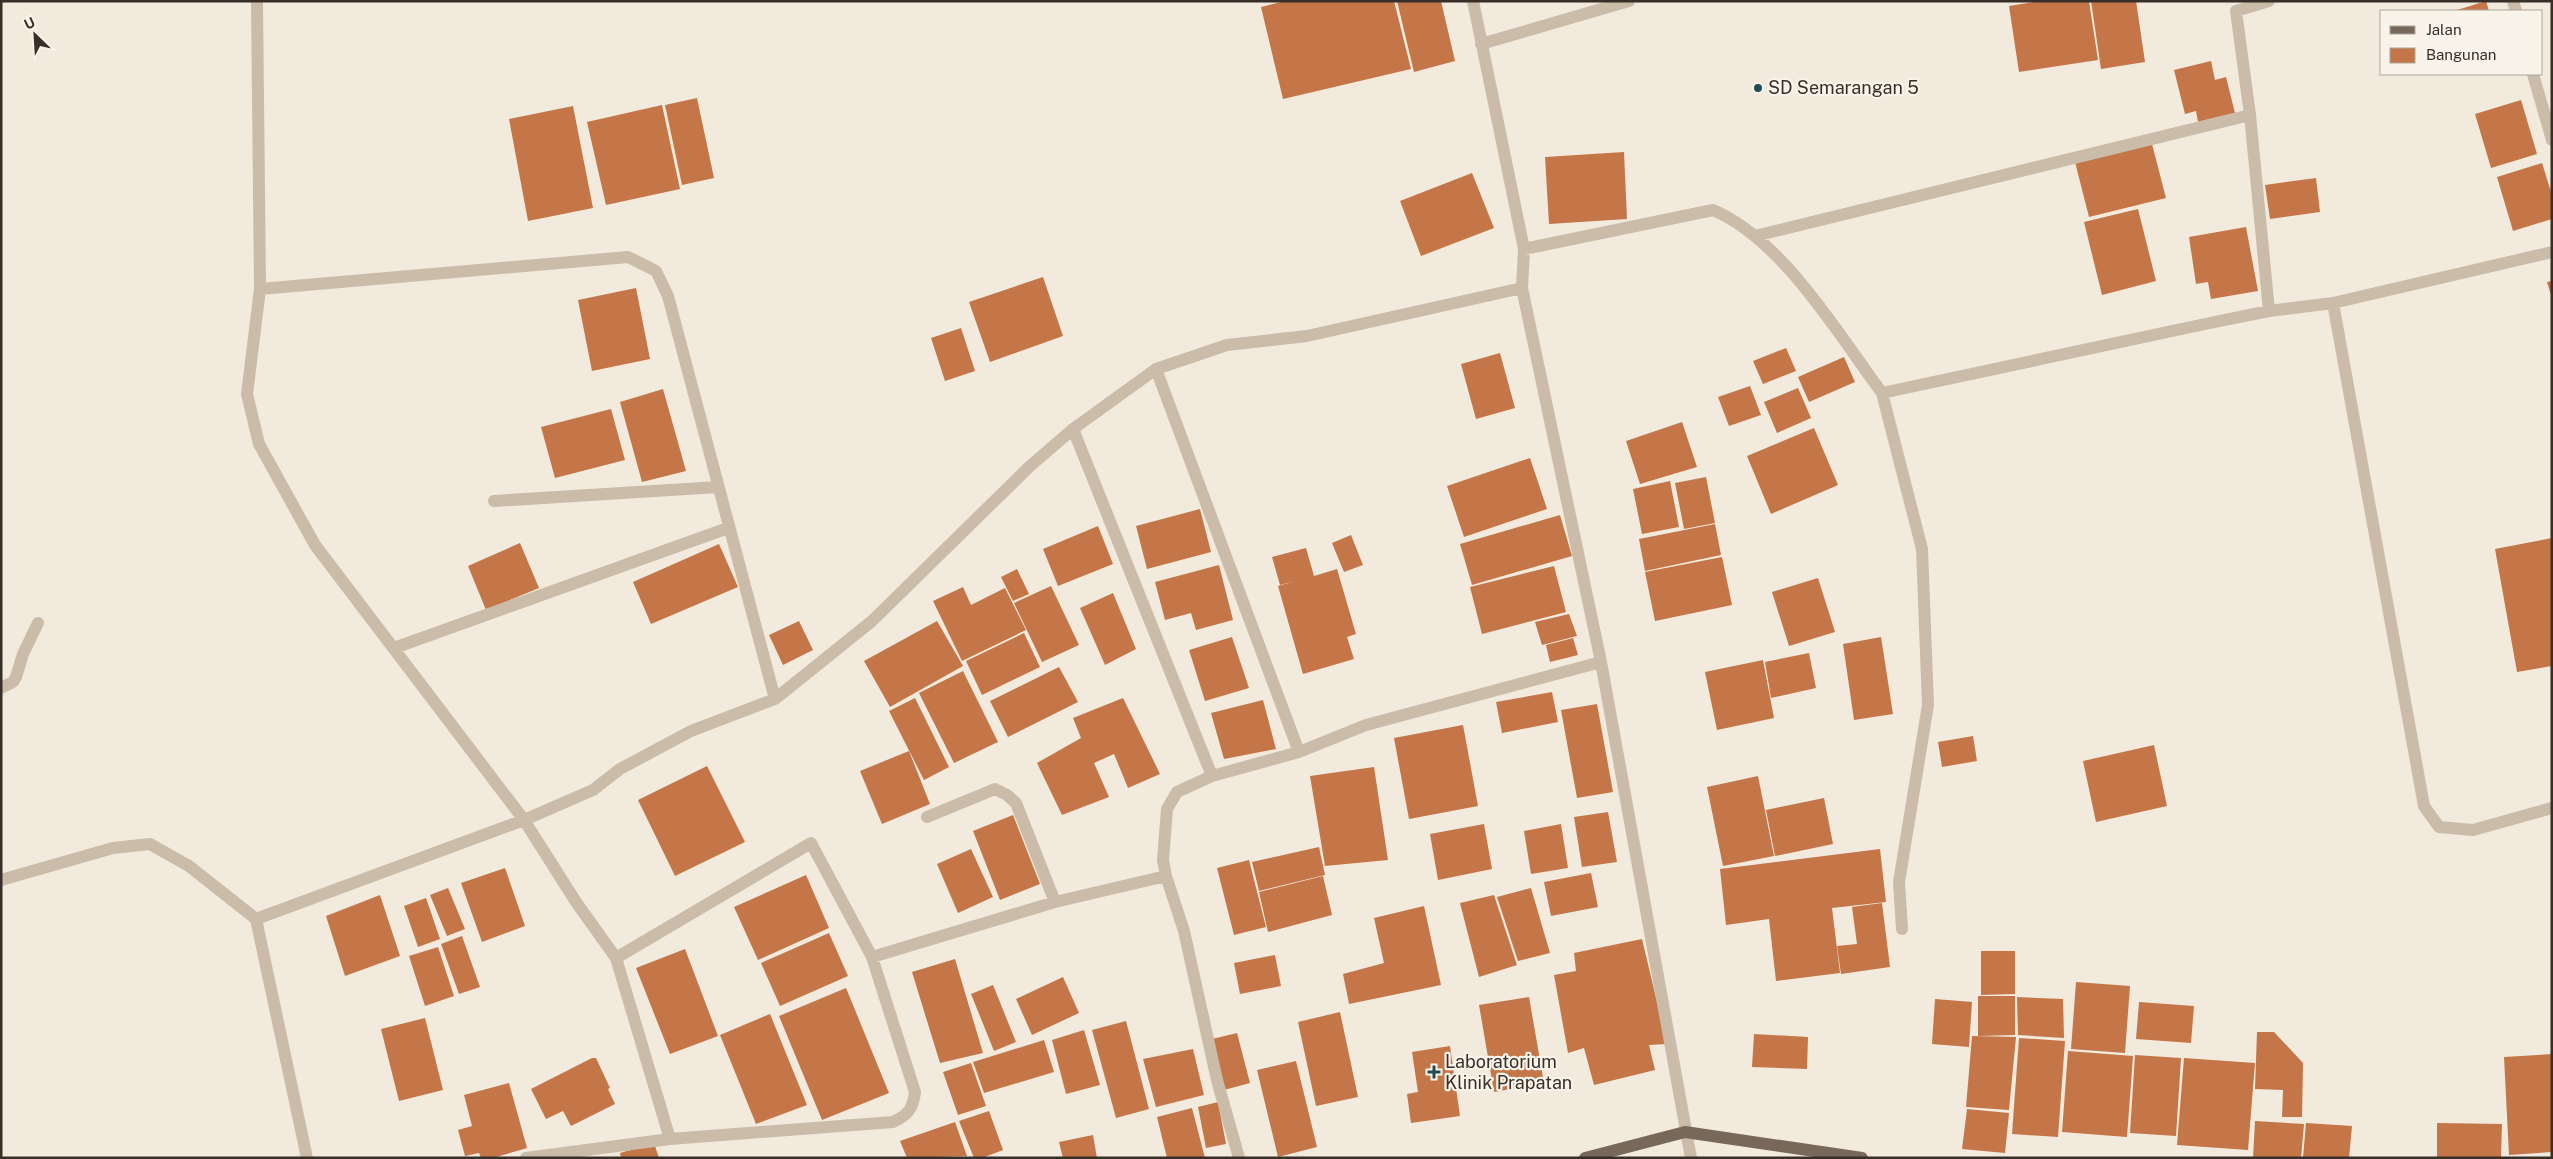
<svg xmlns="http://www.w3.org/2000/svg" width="2553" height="1159" font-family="'Public Sans',sans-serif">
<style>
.building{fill:#c47648}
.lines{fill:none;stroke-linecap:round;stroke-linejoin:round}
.minor{stroke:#cabca8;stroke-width:12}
.major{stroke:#78685a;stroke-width:12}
.poi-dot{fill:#1e4c57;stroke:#f9f4e9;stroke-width:2}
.labels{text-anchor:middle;stroke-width:4.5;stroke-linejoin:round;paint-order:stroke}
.poi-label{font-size:18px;fill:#372f28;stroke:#f9f4e9;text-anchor:start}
</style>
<rect width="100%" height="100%" fill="#f2eadc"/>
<path class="building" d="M1285,1H1394L1411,69L1283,99L1261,7Z
M1397,1H1441L1455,61L1414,72Z
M2040,1H2089L2098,60L2019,72L2009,6Z
M2091,1H2136L2145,62L2101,69Z
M2486,1L2489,11H2454Z
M2211,61L2215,80L2226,77L2235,113L2198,122L2196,111L2185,114L2174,70Z
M697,98L714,178L682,185L665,105Z
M2521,100L2537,154L2491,168L2475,114Z
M662,105L680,189L606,205L587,122Z
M573,106L593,208L528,221L509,119Z
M2152,144L2166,198L2089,217L2075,162Z
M1624,152L1627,219L1549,224L1545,157Z
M2542,163L2552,195V219L2513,231L2497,177Z
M1472,173L1494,228L1421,256L1400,201Z
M2316,178L2320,212L2270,219L2265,185Z
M2138,209L2156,281L2102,295L2084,222Z
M2246,227L2258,291L2211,299L2208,282L2196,284L2189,237Z
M1043,277L1063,336L990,362L969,302Z
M2552,281V295H2551L2547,282Z
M636,288L650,359L592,371L578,300Z
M961,328L975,371L945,381L931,338Z
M1786,348L1796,371L1763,384L1753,361Z
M1500,353L1515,408L1476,419L1461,364Z
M1844,357L1855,382L1809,402L1798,377Z
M1750,386L1761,415L1729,426L1718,397Z
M1798,388L1811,418L1777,433L1764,402Z
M663,389L686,471L642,482L620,402Z
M611,409L625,460L555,478L541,427Z
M1682,422L1697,467L1640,484L1626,441Z
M1814,428L1838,485L1771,514L1747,456Z
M1530,458L1547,509L1464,537L1447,486Z
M1706,477L1715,523L1684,529L1675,483Z
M1670,481L1679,527L1642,534L1633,489Z
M1200,509L1211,552L1147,569L1136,526Z
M1560,515L1572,556L1472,585L1460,544Z
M1715,524L1721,555L1645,571L1639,539Z
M1098,526L1113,564L1058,586L1043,549Z
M1351,535L1363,565L1344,572L1332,543Z
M2552,538V666L2517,672L2495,549Z
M520,543L539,588L486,610L468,566Z
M719,544L738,587L651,624L633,582Z
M1306,548L1314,576L1337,569L1356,634L1347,637L1354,659L1303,674L1278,586L1295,581L1280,585L1272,557Z
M1722,557L1732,605L1655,621L1645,572Z
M1219,565L1233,620L1196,630L1191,613L1165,620L1155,582Z
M1554,566L1566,612L1482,634L1470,587Z
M1017,569L1029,594L1013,601L1001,577Z
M1818,578L1835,632L1789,646L1772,592Z
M1051,586L1079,645L1042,662L1014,603Z
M963,587L971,605L1005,588L1026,630L962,661L933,601Z
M1113,593L1136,649L1105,665L1080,608Z
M1569,614L1577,636L1542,645L1535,622Z
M799,621L813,650L783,665L769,635Z
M937,621L963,666L890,707L864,661Z
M1024,633L1040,667L982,695L966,661Z
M1232,637L1249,688L1205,701L1189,650Z
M1881,637L1893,714L1854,720L1843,644Z
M1573,638L1578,655L1550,662L1546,645Z
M1809,653L1816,688L1771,698L1765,662Z
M1763,660L1774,718L1717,730L1705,672Z
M1059,667L1078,702L1008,737L990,701Z
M963,671L998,742L954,763L919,693Z
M1552,692L1558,722L1502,733L1496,702Z
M915,698L949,767L924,780L889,711Z
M1123,698L1160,774L1128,788L1114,754L1094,763L1109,797L1062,815L1037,763L1081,738L1073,718Z
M1263,700L1276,749L1224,759L1211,713Z
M1597,704L1613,792L1577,798L1561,710Z
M1463,725L1478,806L1409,819L1394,738Z
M1973,736L1977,761L1942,767L1938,742Z
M2154,745L2167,806L2096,822L2083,761Z
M909,751L930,804L882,824L860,771Z
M707,766L745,842L675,876L638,800Z
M1374,767L1388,860L1325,866L1310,776Z
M1758,776L1774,856L1723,866L1707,787Z
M1824,798L1833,844L1775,856L1766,810Z
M1608,812L1617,862L1582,867L1574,817Z
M1013,815L1040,884L1000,900L973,831Z
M1484,824L1492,869L1438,880L1430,834Z
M1561,824L1568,868L1531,874L1524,831Z
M1319,847L1325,875L1259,891L1252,862Z
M971,849L993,897L958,913L937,864Z
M1880,849L1886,902L1832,908L1840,973L1776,981L1769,919L1726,925L1720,869Z
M1249,860L1266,927L1234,935L1217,868Z
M505,868L525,926L482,942L461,883Z
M1591,873L1598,907L1551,916L1544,882Z
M806,875L829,928L758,960L734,907Z
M1323,876L1332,915L1268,932L1259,892Z
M448,888L465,929L447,936L430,895Z
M1531,888L1550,953L1518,961L1497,897Z
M380,895L400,956L345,976L326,916Z
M1494,895L1517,965L1479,977L1460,903Z
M426,898L440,939L418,947L404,906Z
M1882,903L1890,967L1841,974L1837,946L1857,944L1852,907Z
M1424,906L1441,985L1349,1004L1343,974L1384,963L1374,918Z
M829,933L848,976L780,1006L761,963Z
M462,936L480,987L459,994L441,944Z
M1642,939L1667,1044L1649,1045L1655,1070L1594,1085L1584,1048L1568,1053L1554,975L1576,971L1574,953Z
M438,947L454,996L425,1006L409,956Z
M685,949L718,1036L670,1054L636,968Z
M1981,951H2015V994L1981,995Z
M1275,955L1281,986L1240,994L1234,963Z
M955,959L983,1053L940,1063L912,972Z
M1063,977L1079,1013L1032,1035L1016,999Z
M2076,982L2130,986L2125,1053L2071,1049Z
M993,985L1016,1042L994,1051L971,994Z
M846,988L889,1093L822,1120L779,1016Z
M1978,996H2015V1035L1978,1036Z
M1529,997L1544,1083L1494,1092L1479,1005Z
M2017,997L2063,999L2064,1038L2018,1035Z
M1935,999L1972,1002L1969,1047L1932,1044Z
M2139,1002L2194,1006L2191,1043L2136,1039Z
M1340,1012L1358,1097L1316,1106L1298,1022Z
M770,1014L807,1105L756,1124L720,1035Z
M425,1018L443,1090L399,1101L381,1029Z
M1126,1021L1149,1109L1116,1118L1092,1030Z
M1084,1030L1100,1085L1066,1094L1052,1040Z
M2257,1032H2274L2303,1063L2302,1117H2282L2283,1090L2255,1089Z
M1237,1033L1250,1083L1224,1090L1212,1039Z
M1754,1034L1808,1037L1807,1069L1752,1067Z
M1972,1036L2016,1037L2009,1110L1966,1107Z
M2019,1038L2065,1041L2058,1137L2012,1134Z
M1044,1040L1054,1072L984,1093L973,1062Z
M1450,1046L1460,1116L1411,1123L1407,1094L1418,1092L1412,1052Z
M1193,1049L1204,1095L1156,1107L1143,1059Z
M2068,1051L2133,1056L2127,1137L2062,1132Z
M2552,1054V1152L2509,1155L2504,1057Z
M2135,1055L2181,1058L2176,1136L2130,1133Z
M592,1058H596L610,1088L608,1089L615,1104L571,1126L563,1111L546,1119L531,1089Z
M2184,1058L2255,1063L2248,1150L2177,1145Z
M1296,1061L1317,1147L1278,1157L1257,1070Z
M971,1063L986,1106L958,1115L943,1072Z
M509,1083L527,1148L493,1158H481L479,1153L465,1156L458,1130L472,1126L464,1095Z
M1218,1102L1226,1144L1206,1148L1198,1107Z
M1192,1108L1205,1158H1167L1157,1117Z
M1967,1109L2009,1113L2005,1153L1962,1149Z
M989,1111L1003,1150L982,1158H974L959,1121Z
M2255,1121L2304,1124L2301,1158H2253Z
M955,1122L967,1156L907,1158L900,1141Z
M2306,1123L2352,1126L2349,1158H2303Z
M2437,1123L2502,1124L2501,1158H2437Z
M1093,1135L1097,1158H1063L1059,1142Z
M654,1143L659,1158H621L620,1153Z"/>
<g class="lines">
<path class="minor" d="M257,1L260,289L247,394L259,444L315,545L524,820L576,902L616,958L670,1139
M1473,1L1524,249L1522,288L1601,662L1691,1158
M2269,1L2236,11L2250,115L2269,311
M2513,1L2516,11
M1481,44L1629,1
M2533,74L2552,140
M1755,236L2250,115
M1524,249L1713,210C1782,239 1838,334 1882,393L2205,324L2269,311L2333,303L2552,252
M260,289L628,257L656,271L668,296L775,699
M2333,303L2424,806L2439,827L2473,830L2552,808
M1156,369L1299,752
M1882,393L1922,549L1928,705L1899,882L1902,929
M1073,429L1212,776
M494,501L718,487
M394,648L728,528
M1,688L13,682L16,677L23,654L38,623
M927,817L995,789L1007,795L1016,803L1055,902
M1166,876L1184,931L1217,1080L1239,1158
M1,880L113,848L150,844L189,866L256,919L524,820L593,790L620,769L691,731L775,699L872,621L1029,467L1073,429L1156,369L1227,345L1307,336L1522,288
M256,919L307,1158
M872,957L1055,902L1166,876L1163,860L1167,809L1177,792L1212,776L1299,752L1366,725L1601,662
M526,1158L670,1139L893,1122C908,1115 913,1109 915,1092L872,957L811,843L616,958"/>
<path class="major" d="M1585,1158L1685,1132L1862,1158"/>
</g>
<g class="poi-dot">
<circle cx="1758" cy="88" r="5"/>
<path d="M1431.5 1064.5h5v5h5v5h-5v5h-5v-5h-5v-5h5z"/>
</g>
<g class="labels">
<g class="poi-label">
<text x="1768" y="94">SD Semarangan 5</text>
<text x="1445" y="1068">Laboratorium<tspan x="1445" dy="21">Klinik Prapatan</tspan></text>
</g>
</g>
<rect width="2553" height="1159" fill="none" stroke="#372f28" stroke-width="5"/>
<rect x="2380" y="10" width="162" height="65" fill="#f9f4e9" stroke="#aba59c"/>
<rect x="2390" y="26" width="25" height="8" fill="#78685a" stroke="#aba59c"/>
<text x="2426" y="35" font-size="15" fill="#372f28">Jalan</text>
<rect x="2390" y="48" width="25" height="15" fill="#c47648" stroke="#aba59c"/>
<text x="2426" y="60" font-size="15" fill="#372f28">Bangunan</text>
<g transform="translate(35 35) rotate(335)" stroke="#f9f4e9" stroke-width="4" paint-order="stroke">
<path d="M0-4L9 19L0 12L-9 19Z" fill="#372f28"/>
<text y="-8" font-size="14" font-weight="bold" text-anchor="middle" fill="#372f28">U</text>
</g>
</svg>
